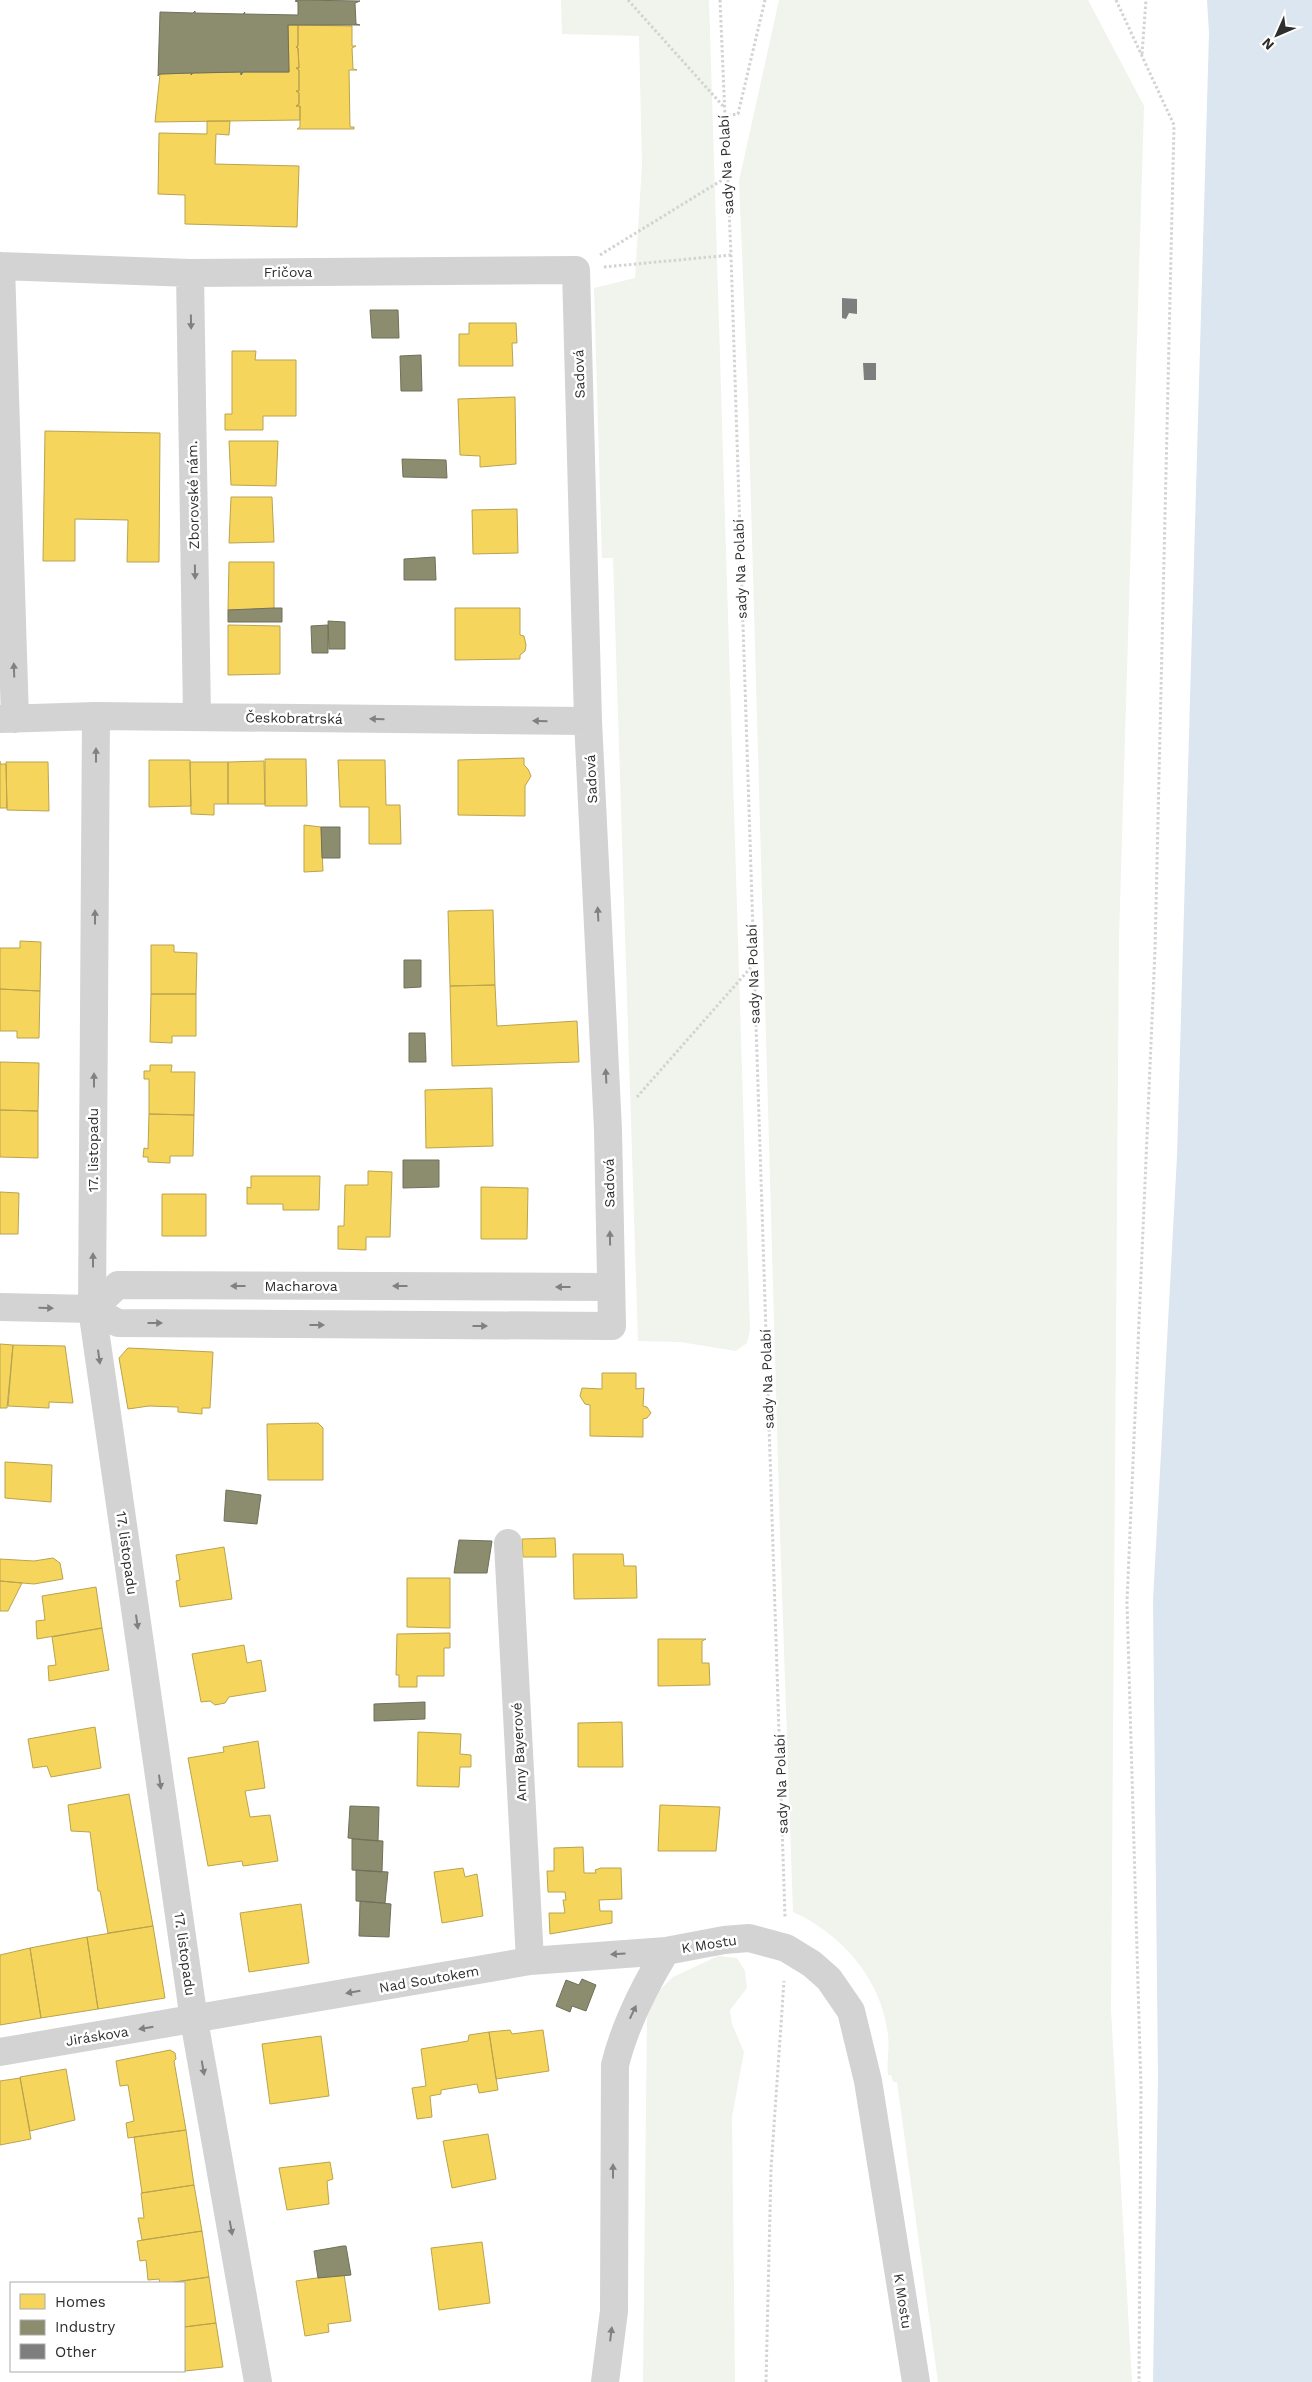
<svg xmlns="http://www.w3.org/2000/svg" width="1312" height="2382" font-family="'Work Sans',sans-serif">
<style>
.green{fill:#f0f4ec}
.water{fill:#dbe6f0}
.homes{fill:#f6d55c;stroke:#baa34e}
.industry{fill:#8c8c6e;stroke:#70705b}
.building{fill:#7e7e7e}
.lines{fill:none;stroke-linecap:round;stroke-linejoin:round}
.path{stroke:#d3d3d3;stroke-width:3;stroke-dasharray:2.5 2.5;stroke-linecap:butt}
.minor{stroke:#d3d3d3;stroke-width:28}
.oneway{fill:#808080}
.labels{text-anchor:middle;stroke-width:5;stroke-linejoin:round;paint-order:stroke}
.street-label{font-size:14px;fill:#2e2e2e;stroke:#fff}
</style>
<rect width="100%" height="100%" fill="#fff"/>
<path class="green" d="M561,0H709L750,1330L747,1343L736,1351L680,1342L638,1341L613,558H602L594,288L635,278L642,165L639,36L562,34Z
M779,0H1088L1144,106L1119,937L1111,2010L1132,2382H938L897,2082H893L891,2075H888C886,2064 890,2049 888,2035C882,1980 842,1934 793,1912L780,1534L748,397L739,181Z
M718,1956L737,1958L745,1971L747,1988L730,2010L732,2024L744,2052L732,2117L735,2382H643L647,2014L654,1996L673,1977Z"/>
<path class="water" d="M1207,0H1312V2382H1153L1158,2078L1153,1601L1177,1156L1209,33Z"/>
<path class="homes" d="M288,25H298V46L296,47L298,48L299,68H296L299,70V91H296L299,93V104L296,106H300V120L155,122L160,74L192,73L191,75L193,73L241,72V75L243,72H289Z
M298,25L352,26V46H356L352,48L353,69L357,70H349L350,127H354V129H297L300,127V106H296L299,104V93L296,91H299V70L296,68H299L298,48L296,47L298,46Z
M207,121H230L229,135L216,134L215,164L299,166L297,227L185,224V195L158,194L159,133L207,134Z
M469,323H516L517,343H512L513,366H459V334H469Z
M232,351H256L255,360H296V416H263V430H225V414H232Z
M515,397L516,464L480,467V456L460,455L458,399Z
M45,431L160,433L159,562H127L128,520L75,519V561H43Z
M229,441H278L276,486L231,485Z
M231,497H272L274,542L229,543Z
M517,509L518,553L473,554L472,510Z
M229,562H274V610H228Z
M455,608H520V635L524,636L526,645L525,651L520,655V659L455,660Z
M228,625L280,626V674L228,675Z
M524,758V765L528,769L531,776L525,786V816L458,815V760Z
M265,759H306L307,806H265Z
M149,760H190L191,806L149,807Z
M338,760H385L386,805H400L401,844H369V807H340Z
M0,761V764H6L7,808H0Z
M264,761L265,804H228V762Z
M6,762H48L49,811L7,810Z
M190,762H228V804H214V815L191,814Z
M304,825L321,827L323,871L304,872Z
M493,910L495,985L450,986L448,911Z
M20,941L41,942L40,991L0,989V948H20Z
M151,945H174V952L197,953L196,994H151Z
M495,985L497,1026L577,1021L579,1062L452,1066L450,986Z
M0,989L40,991L39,1038H17V1031H0Z
M151,994H196V1036H172V1043L150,1042Z
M0,1062L39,1063L38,1111L0,1110Z
M150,1065H172L171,1072H195L194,1115L149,1114V1079H144V1071H150Z
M492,1088L493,1146L426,1148L425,1090Z
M0,1110L38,1111V1158L0,1157Z
M149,1114L194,1115L193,1156H170V1163L148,1162V1157H143L144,1148L148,1149Z
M368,1171L392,1172L390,1237H366V1250L338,1249V1226H344L345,1185H368Z
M251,1176H320L319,1210H283V1204H247V1187L251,1188Z
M481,1187L528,1188L527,1239H481Z
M0,1192L19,1193L18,1234H0Z
M162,1194H206V1236H162Z
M0,1344L13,1345L7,1408H0Z
M13,1345L65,1346L73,1403L49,1402V1408L8,1406Z
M128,1348L213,1352L210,1408H202V1414L178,1412V1407L149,1406L128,1409L119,1358Z
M602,1373H636V1389L644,1388L643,1406L647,1407L651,1413L647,1418L643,1419V1437L590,1436V1405L585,1404L580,1396L582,1388L602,1389Z
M318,1423L323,1428V1480H268L267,1424Z
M5,1462L52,1465L51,1502L5,1498Z
M555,1538L556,1557H523L522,1539Z
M224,1547L232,1599L180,1607L176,1581L180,1580L176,1555Z
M573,1554H623L624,1566H636L637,1598L574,1599Z
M53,1558L60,1563L63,1579L34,1584L0,1581V1559L34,1561Z
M407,1578H450V1628L407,1627Z
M0,1581L22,1583L8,1611H0Z
M96,1587L102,1628L37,1639L36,1621L45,1620L42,1596Z
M102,1628L109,1670L49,1681L48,1666L56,1665L52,1637Z
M450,1633V1648H444V1676H417V1687H399V1675H396L397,1634Z
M658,1639H706L702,1641V1663H709L710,1685L658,1686Z
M244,1645L247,1663L261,1660L266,1691L229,1697L225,1703L215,1705L210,1701L201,1702L192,1654Z
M622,1722L623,1767H578V1723Z
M95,1727L101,1768L51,1777L47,1766L33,1768L28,1739Z
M418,1732L461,1734L460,1754L471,1755V1767H460L459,1787L417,1786Z
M258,1741L265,1788L245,1791L250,1817L270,1815L278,1861L243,1866L242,1861L208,1866L188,1758L224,1752L223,1747Z
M129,1794L153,1926L108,1933L100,1891H98L90,1832L71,1831L68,1805Z
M660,1805L720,1807L716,1851H658Z
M583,1847L584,1873H596L595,1870L601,1868H621L622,1899L599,1900L600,1911H612V1923L550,1934L549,1913H565L563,1900H566L565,1892H548L547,1871H554V1848Z
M463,1868L465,1877L477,1874L483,1916L442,1923L434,1872Z
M301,1904L309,1963L249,1972L240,1913Z
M153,1926L165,1998L98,2009L87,1937Z
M87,1937L98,2009L41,2018L30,1948Z
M30,1948L41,2018L0,2025V1955Z
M510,2030L512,2034L543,2030L549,2071L496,2079L489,2032Z
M489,2032L498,2090L479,2093L477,2084L441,2090V2094L430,2096L432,2117L417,2119L412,2088L426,2086L421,2049L468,2041L469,2035Z
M321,2036L329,2096L270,2104L262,2044Z
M170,2050L175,2053L176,2059L174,2061L186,2130L128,2138L126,2123L134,2121L128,2085L120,2086L116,2061Z
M66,2069L75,2120L30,2131L20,2077Z
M20,2078L31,2139L0,2145V2081Z
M186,2130L194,2185L142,2193L134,2137Z
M488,2134L496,2179L452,2188L443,2141Z
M330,2162L333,2179L327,2181L329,2204L287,2210L279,2168Z
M194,2185L202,2231L142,2240L138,2218H144L141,2193Z
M202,2231L209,2277L168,2283H160L159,2279L148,2280L146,2260L140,2261L137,2241Z
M482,2242L490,2303L439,2310L431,2248Z
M344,2274L351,2321L328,2324L329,2332L305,2336L296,2281Z
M209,2277L216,2323L184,2327V2283H168Z
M216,2323L223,2367L185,2371L184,2327Z"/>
<path class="industry" d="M298,0L360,1L355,3L356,24L360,25H288L289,72H243L241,75V72L193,73L191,75L192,73L160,74L158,76L160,12L193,13L195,11V13L243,14L245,12L244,14L298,15V2L295,1Z
M370,310H398L399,338H372Z
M421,355L422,391H401L400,356Z
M402,459L446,460L447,478L403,477Z
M435,557L436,580H404V559Z
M274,608H282V622H228V610Z
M328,621L345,622V649H329Z
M328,625V653H312L311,626Z
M321,827H340V858H322Z
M404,960H421V987L404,988Z
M409,1033H425L426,1062H409Z
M403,1160H439V1187L403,1188Z
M226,1490L261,1495L257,1524L224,1521Z
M459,1540L492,1541L487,1573H454Z
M425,1702V1719L374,1721V1704Z
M350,1806L379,1807L378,1841L348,1838Z
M352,1839L383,1841L382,1872L352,1870Z
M356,1870L388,1872L385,1903L356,1901Z
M360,1901L391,1904L389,1937L359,1936Z
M582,1979L596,1985L586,2011L572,2006L570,2012L556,2006L566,1980L579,1985Z
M343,2246H346L351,2275L318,2278L314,2251Z"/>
<path class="building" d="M842,298L857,299V314L849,313L846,319L842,318Z
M863,363H876V380H864Z"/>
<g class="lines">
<path class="path" d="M628,0L723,106
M720,0L731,255L785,1917
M1116,0L1174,125L1155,950L1127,1602L1141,2089L1139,2382
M1142,54L1146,0
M723,116L738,114L765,0
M600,255L727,177
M604,267L731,255
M637,1097L753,965
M766,2382L771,2169L784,1981"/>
<path class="minor" d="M0,266L190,273L576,270L588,721L608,1130L612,1326L118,1323L92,1309
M1,266L15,719
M190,273L197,717
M96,716L92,1309L194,2020L258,2382
M0,719L96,716L588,721
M0,1307L92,1309L118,1285L611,1287
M508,1543L530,1961
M0,2052L530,1961L666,1951L724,1940L749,1938L786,1948L812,1964L829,1979L851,2011L868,2081L916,2382
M605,2382L614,2311L615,2065C625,2024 644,1987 666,1951"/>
</g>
<defs><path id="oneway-solid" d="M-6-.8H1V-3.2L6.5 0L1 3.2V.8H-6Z" transform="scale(1.25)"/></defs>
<g class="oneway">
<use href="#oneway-solid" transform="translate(191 322) rotate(89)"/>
<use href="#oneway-solid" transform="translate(195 572) rotate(89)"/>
<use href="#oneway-solid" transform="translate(14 670) rotate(-92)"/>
<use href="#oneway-solid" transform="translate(377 719) rotate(-179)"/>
<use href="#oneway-solid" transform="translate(540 721) rotate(-179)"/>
<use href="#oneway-solid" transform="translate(96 755) rotate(-90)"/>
<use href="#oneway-solid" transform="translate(598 914) rotate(-93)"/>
<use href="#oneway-solid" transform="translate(95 917) rotate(-90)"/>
<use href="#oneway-solid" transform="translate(606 1076) rotate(-93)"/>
<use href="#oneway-solid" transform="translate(94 1080) rotate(-90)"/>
<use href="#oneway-solid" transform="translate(610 1238) rotate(-91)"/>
<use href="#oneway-solid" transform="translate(93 1260) rotate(-90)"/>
<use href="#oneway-solid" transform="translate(238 1286) rotate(-180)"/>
<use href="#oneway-solid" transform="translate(400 1286) rotate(-180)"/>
<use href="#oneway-solid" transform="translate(563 1287) rotate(-180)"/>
<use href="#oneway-solid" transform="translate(46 1308) rotate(1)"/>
<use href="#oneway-solid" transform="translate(155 1323)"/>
<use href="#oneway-solid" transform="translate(317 1325)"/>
<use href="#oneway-solid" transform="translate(480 1326)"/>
<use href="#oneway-solid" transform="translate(99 1357) rotate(82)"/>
<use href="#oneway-solid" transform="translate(137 1622) rotate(82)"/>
<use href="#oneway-solid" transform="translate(160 1782) rotate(82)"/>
<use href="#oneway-solid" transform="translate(618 1954) rotate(176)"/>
<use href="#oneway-solid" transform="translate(353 1992) rotate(170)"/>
<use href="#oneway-solid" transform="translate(633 2012) rotate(-65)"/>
<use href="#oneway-solid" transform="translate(146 2028) rotate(171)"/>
<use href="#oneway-solid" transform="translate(203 2068) rotate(80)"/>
<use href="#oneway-solid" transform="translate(613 2171) rotate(-90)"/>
<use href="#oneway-solid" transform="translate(231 2228) rotate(80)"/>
<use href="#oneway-solid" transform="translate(611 2334) rotate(-83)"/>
</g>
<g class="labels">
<g class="street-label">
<text transform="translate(726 165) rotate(-93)" y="5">sady Na Polabí</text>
<text x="288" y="277">Fričova</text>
<text transform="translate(579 374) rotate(-92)" y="5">Sadová</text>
<text transform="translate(193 495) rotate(-91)" y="5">Zborovské nám.</text>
<text transform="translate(740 569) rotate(-92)" y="5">sady Na Polabí</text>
<text transform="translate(294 718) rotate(1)" y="5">Českobratrská</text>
<text transform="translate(591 779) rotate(-93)" y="5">Sadová</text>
<text transform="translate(753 974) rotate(-92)" y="5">sady Na Polabí</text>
<text transform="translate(93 1150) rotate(-90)" y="5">17. listopadu</text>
<text transform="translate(609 1183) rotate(-91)" y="5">Sadová</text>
<text x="301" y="1291">Macharova</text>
<text transform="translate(767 1379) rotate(-92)" y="5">sady Na Polabí</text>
<text transform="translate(127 1553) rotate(82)" y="5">17. listopadu</text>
<text transform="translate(519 1752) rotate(-93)" y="5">Anny Bayerové</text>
<text transform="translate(781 1784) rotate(-92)" y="5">sady Na Polabí</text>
<text transform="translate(709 1944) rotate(-9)" y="5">K Mostu</text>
<text transform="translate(185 1954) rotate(82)" y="5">17. listopadu</text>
<text transform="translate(429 1979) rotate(-10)" y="5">Nad Soutokem</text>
<text transform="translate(97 2036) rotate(-9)" y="5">Jiráskova</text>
<text transform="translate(903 2301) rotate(81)" y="5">K Mostu</text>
</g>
</g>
<rect x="10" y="2282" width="175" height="90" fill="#ffffff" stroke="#ababab"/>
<rect x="20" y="2294" width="25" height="15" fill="#f6d55c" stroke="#ababab"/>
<text x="55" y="2307" font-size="15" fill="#2e2e2e">Homes</text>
<rect x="20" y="2320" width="25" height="15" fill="#8c8c6e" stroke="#ababab"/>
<text x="55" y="2332" font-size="15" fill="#2e2e2e">Industry</text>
<rect x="20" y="2344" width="25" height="15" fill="#7e7e7e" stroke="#ababab"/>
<text x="55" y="2357" font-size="15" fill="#2e2e2e">Other</text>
<g transform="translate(1277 35) rotate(225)" stroke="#ffffff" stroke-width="4" paint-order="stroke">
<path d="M0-4L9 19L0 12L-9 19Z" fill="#2e2e2e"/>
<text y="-8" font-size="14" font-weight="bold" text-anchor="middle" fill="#2e2e2e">N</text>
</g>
</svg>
